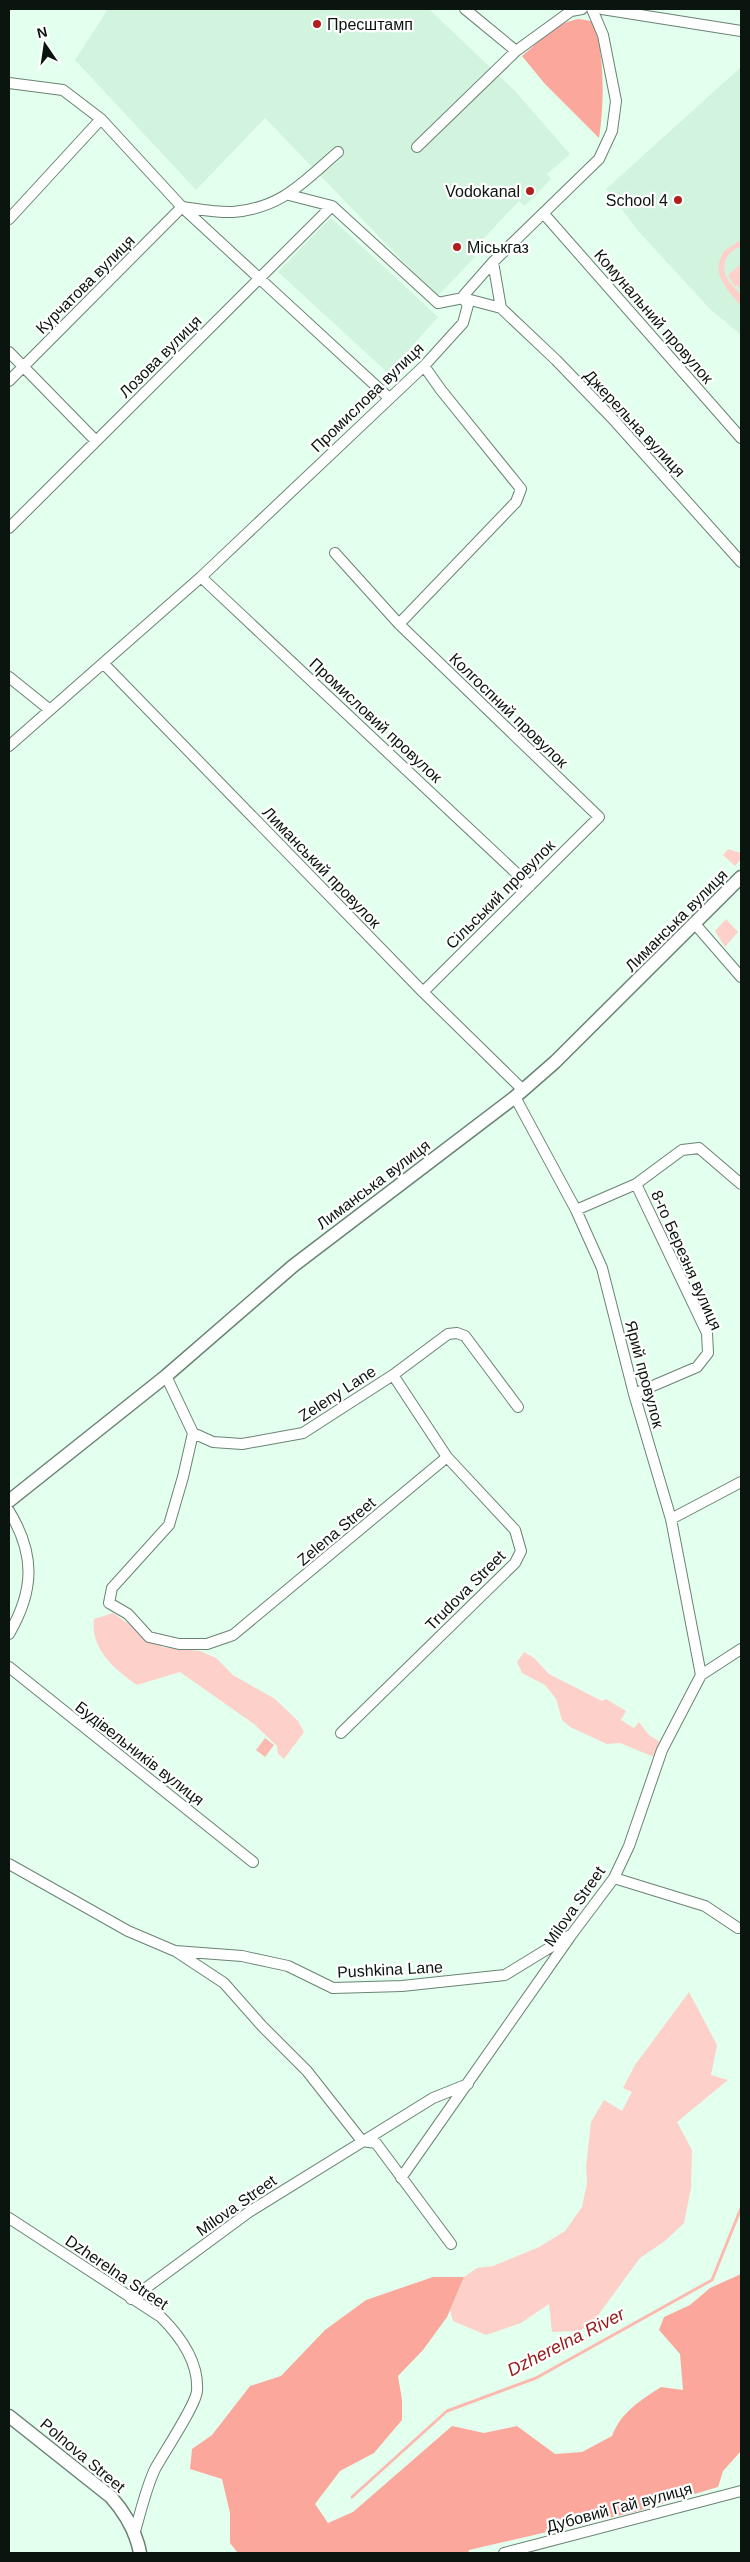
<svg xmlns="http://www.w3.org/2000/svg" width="750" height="2562" font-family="Helvetica,sans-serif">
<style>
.built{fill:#d2f4df}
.green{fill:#fdd1ca}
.forest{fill:#fca79b}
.water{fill:#fbbab0}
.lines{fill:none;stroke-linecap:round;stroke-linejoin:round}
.stream{stroke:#fbbab0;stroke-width:3}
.minor-casing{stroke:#6a8373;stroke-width:12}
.tertiary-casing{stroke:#6a8373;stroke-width:15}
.minor{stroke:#fff;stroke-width:10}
.tertiary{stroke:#fff;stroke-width:12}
.poi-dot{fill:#b01f1b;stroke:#fff;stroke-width:2}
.labels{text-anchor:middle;stroke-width:4.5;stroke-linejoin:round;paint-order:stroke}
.poi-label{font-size:16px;fill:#0b150f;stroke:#fff;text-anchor:start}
.street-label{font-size:16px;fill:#0b150f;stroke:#fff}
.water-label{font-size:18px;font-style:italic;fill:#961a17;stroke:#fff}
</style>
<rect width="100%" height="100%" fill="#e3ffed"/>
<path class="built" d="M108,9H429L515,91L570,154L547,174L551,179L525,206L519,201L471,252L475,257L437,297L265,118L196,190L75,60Z
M741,67V335L710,309L640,233L606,189Z
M331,218L438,317L388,373L278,272Z"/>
<path class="green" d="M741,240V247C727,250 720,265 727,278C730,284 736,288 740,294C742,297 741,301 741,306C726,288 710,274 724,251Z
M741,264V290L737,285L735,287L728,275Z
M728,849L741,853V859L735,866L723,855Z
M726,919L738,932L725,947L715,931Z
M113,1613L162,1647L200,1651L216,1658L233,1675L275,1699L298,1721L304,1732L284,1759L278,1754L277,1746L254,1724L180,1672L137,1685C115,1670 90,1649 94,1619Z
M524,1652L534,1658L549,1674L602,1701L606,1699L626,1711L621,1720L634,1728L639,1722L649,1735L660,1742L654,1757L620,1743L607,1744L570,1727L562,1720L556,1699L545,1685L522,1673L517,1662Z
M689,1992L717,2045L711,2075L728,2080L677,2122L692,2150L691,2188L684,2223L665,2241L640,2258L596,2318L580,2331L552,2332L549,2304L521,2323L486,2335L453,2321L450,2310L464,2277L477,2268L493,2266L539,2247L565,2231L582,2207L587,2183L586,2167L591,2122L604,2100L622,2111L632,2092L623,2088L635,2065Z"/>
<path class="forest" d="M579,19L591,21C606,45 604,109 599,138L545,84L522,56C539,42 556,22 579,19Z
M741,2274V2451L723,2471L718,2487L634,2512L469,2550L468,2553H238L230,2543V2513L222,2479L190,2469L192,2449L212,2435L250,2386L281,2376L325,2330L366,2300L433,2277H464L447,2317L423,2350L398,2376L402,2400V2420L374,2453L340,2471L315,2504L328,2523L353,2512L452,2426L484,2433L517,2426L555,2454L582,2452L612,2436C621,2412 641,2400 661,2387L683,2390L680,2354L659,2330L664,2317L690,2305L710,2288Z"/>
<path class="water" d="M265,1738L274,1745L265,1757L256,1750Z"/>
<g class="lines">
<path class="stream" d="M352,2497L447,2411L536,2378L712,2280L741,2208"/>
<defs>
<path id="minor" d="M465,9L516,51
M602,9L741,31
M9,83L63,90L101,119L182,207L388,397
M417,147L516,51L571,11L582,9
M289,195L332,206L438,303L463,298L501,308L556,360L612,418L741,562
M182,207C198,209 217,213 233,212C282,208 303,182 338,152
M544,214L741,438
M9,219L101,119
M493,262L501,308
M9,352L96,441
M9,381L182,207
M9,528L332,206
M335,553L399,624L599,817L423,992
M201,577L530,886
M399,624L516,502L521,489L441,390L424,366
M103,663L423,992L523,1090
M9,677L50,710
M9,746L201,577L424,366L463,323L468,305L463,298L464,295L493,262L599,159L612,131L616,101L603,35L592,9
M695,924L741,977
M515,1097L576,1210L602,1268L634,1394L671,1519L701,1675
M576,1210L636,1184L682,1150L699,1148L741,1184
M393,1375L447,1457L233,1635L207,1644H179L149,1637L128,1614L109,1603L112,1588L169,1525L183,1477L193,1433L213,1442L242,1444L303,1433L393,1375L448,1334L457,1333L465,1336L518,1407
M166,1376L193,1433
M634,1394L697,1367L708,1353L707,1333L636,1184
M9,1511C36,1555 34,1591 9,1634
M671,1519L741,1482
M9,1667L253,1862
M701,1675L741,1649
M341,1733L515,1563L521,1551L515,1530L447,1457
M9,1864L128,1931L175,1951L242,1956L288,1966L333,1988L402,1986L505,1975L572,1934
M614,1878L705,1906L738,1928
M177,1952L224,1983L262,2026L307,2071L362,2141
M362,2141L376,2143L451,2244
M401,2178L572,1934L614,1878L629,1846L662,1750L701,1675
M9,2218L161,2317C181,2337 199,2362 197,2391C196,2405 163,2454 155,2469C146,2488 141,2511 135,2531
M131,2299L249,2212L433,2098L468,2084
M504,2553L741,2491"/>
<path id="tertiary" d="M9,1501L166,1376L293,1266L515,1097L555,1062L741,877
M9,2416L111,2497C126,2514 136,2531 140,2553"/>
</defs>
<use href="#minor" class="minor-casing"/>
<use href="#tertiary" class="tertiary-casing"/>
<use href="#minor" class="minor"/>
<use href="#tertiary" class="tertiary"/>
</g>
<g class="poi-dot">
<circle cx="317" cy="24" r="5"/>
<circle cx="530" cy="191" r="5"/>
<circle cx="678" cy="200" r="5"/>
<circle cx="457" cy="247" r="5"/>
</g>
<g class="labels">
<g class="poi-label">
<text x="327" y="30">Пресштамп</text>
<text x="520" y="197" text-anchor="end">Vodokanal</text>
<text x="668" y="206" text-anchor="end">School 4</text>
<text x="467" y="253">Міськгаз</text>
</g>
<g class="street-label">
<text transform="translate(85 284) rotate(-45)" y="6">Курчатова вулиця</text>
<text transform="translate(654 316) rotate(49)" y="6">Комунальний провулок</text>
<text transform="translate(160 356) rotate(-45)" y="6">Лозова вулиця</text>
<text transform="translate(367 397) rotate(-44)" y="6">Промислова вулиця</text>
<text transform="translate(635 423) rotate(47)" y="6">Джерельна вулиця</text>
<text transform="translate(509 710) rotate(44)" y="6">Колгоспний провулок</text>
<text transform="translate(376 720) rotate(43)" y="6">Промисловий провулок</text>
<text transform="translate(322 867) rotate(46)" y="6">Лиманський провулок</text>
<text transform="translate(500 894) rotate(-45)" y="6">Сільський провулок</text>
<text transform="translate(676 920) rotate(-45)" y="6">Лиманська вулиця</text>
<text transform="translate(373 1184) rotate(-37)" y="6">Лиманська вулиця</text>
<text transform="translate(687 1260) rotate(66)" y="6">8-го Березня вулиця</text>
<text transform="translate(645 1374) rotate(75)" y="6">Ярий провулок</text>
<text transform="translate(337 1393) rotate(-33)" y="6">Zeleny Lane</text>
<text transform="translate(336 1531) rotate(-40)" y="6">Zelena Street</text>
<text transform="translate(465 1590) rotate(-45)" y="6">Trudova Street</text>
<text transform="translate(140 1753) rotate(38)" y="6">Будівельників вулиця</text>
<text transform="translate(574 1906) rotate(-55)" y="6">Milova Street</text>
<text transform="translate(390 1969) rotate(-3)" y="6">Pushkina Lane</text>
<text transform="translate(236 2205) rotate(-35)" y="6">Milova Street</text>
<text transform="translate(117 2272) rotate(34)" y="6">Dzherelna Street</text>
<text transform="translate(83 2455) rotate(40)" y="6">Polnova Street</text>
<text transform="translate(619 2507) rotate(-15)" y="6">Дубовий Гай вулиця</text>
</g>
<g class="water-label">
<text transform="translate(566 2342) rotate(-27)" y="6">Dzherelna River</text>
</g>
</g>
<rect width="750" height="2562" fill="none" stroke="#0b150f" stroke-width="20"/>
<g transform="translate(45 45) rotate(347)" stroke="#ffffff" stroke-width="4" paint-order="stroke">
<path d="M0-4L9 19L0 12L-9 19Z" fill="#0b150f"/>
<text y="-8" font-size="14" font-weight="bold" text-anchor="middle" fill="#0b150f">N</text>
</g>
</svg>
